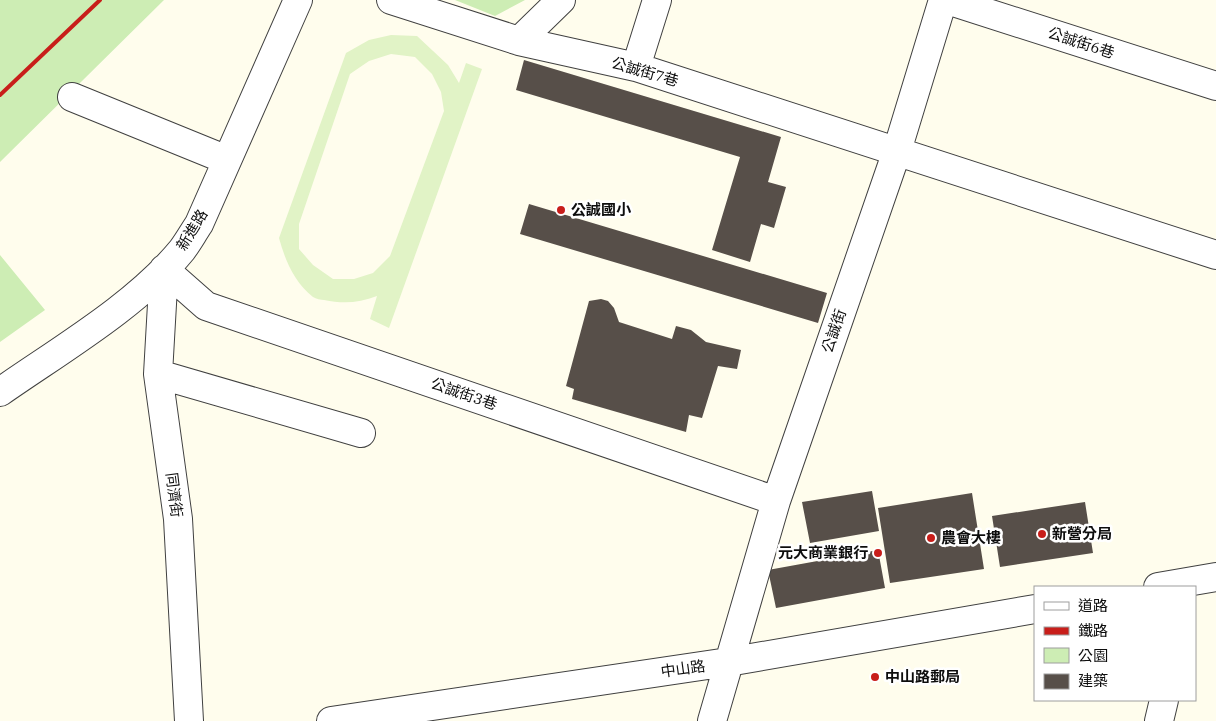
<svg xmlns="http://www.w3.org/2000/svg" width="1216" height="721" font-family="'IBM Plex Serif','Noto Sans TC',serif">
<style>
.green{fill:#cdedb4}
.pitch{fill:#e1f3c6;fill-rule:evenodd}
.building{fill:#574f49}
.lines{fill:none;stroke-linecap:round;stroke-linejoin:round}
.minor-casing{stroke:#404040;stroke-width:30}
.minor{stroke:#fff;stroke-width:28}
.rail{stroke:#c81e1a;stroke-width:4}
.poi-dot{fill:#c81e1a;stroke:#fff;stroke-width:2}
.labels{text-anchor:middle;stroke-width:5;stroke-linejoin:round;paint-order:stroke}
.street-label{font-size:15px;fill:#0d0d0d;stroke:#fff}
.poi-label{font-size:15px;font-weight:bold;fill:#0d0d0d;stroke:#fff;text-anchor:start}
</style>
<rect width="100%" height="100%" fill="#fffded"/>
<path class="green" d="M0,0H164L0,162Z
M455,0H525L495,16Z
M0,255L45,310L0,342Z"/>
<path class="pitch" d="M391,35L417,36L448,65L459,83L466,63L482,69L389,328L370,319L377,296C359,303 343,304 324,300C321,300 316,299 313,297C294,282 285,260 279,238L346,53L369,40ZM391,54L415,57L432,74L441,92L444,111L390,256L373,273L354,279H333L313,265L299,249V224L350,74L369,61Z"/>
<path class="building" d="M524,60L781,137L768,182L786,187L774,228L761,224L750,262L712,250L740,157L516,90Z
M529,204L827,293L818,323L520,234Z
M601,299L608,301L614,308L619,322L672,339L676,326L691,330L706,342L741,350L737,369L718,366L702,418L689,415L686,432L572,399L574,389L566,386L589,301Z
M872,491L879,531L810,543L802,502Z
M972,493L984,569L890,583L878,508Z
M1085,502L1093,553L1000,567L992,516Z
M878,550L885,588L776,608L768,570Z"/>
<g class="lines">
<defs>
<path id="minor" d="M391,0L519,41L636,67L1216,255
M947,0L1216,86
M519,41L561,0
M636,67L657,0
M72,97L227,160
M164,269L206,306L776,501
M164,269L158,374L178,519L189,721
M158,374L361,433
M0,392C60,350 136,306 182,250C188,242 193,233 199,224L298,0
M1158,587L1216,577
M331,721L728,662L1035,609
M712,721L776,501L897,151L943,0
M1159,721L1164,700"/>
</defs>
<use href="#minor" class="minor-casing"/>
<use href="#minor" class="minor"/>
<path class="rail" d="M0,95L100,0"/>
</g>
<g class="poi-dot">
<circle cx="561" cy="210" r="5"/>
<circle cx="1042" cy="534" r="5"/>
<circle cx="931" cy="538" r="5"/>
<circle cx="878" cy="553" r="5"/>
<circle cx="875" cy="677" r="5"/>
</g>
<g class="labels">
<g class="street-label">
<text transform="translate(1081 43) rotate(18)" y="5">公誠街6巷</text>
<text transform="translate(645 72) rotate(16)" y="5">公誠街7巷</text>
<text transform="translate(192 230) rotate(-59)" y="5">新進路</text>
<text transform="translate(834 331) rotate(-71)" y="5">公誠街</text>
<text transform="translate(464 394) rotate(19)" y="5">公誠街3巷</text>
<text transform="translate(174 495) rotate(83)" y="5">同濟街</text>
<text transform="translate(683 669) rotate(-8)" y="5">中山路</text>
</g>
<g class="poi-label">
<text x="571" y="215">公誠國小</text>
<text x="1052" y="539">新營分局</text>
<text x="941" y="543">農會大樓</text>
<text x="868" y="558" text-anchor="end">元大商業銀行</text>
<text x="885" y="682">中山路郵局</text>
</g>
</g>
<rect x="1034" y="586" width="162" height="115" fill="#ffffff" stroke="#9e9e9e"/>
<rect x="1044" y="602" width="25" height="8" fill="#ffffff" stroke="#9e9e9e"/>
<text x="1078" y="611" font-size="15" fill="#0d0d0d">道路</text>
<rect x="1044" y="627" width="25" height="8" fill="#c81e1a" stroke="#9e9e9e"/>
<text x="1078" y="636" font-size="15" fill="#0d0d0d">鐵路</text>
<rect x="1044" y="648" width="25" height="15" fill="#cdedb4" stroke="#9e9e9e"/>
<text x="1078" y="661" font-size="15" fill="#0d0d0d">公園</text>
<rect x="1044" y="674" width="25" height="15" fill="#574f49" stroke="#9e9e9e"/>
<text x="1078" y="686" font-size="15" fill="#0d0d0d">建築</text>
</svg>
